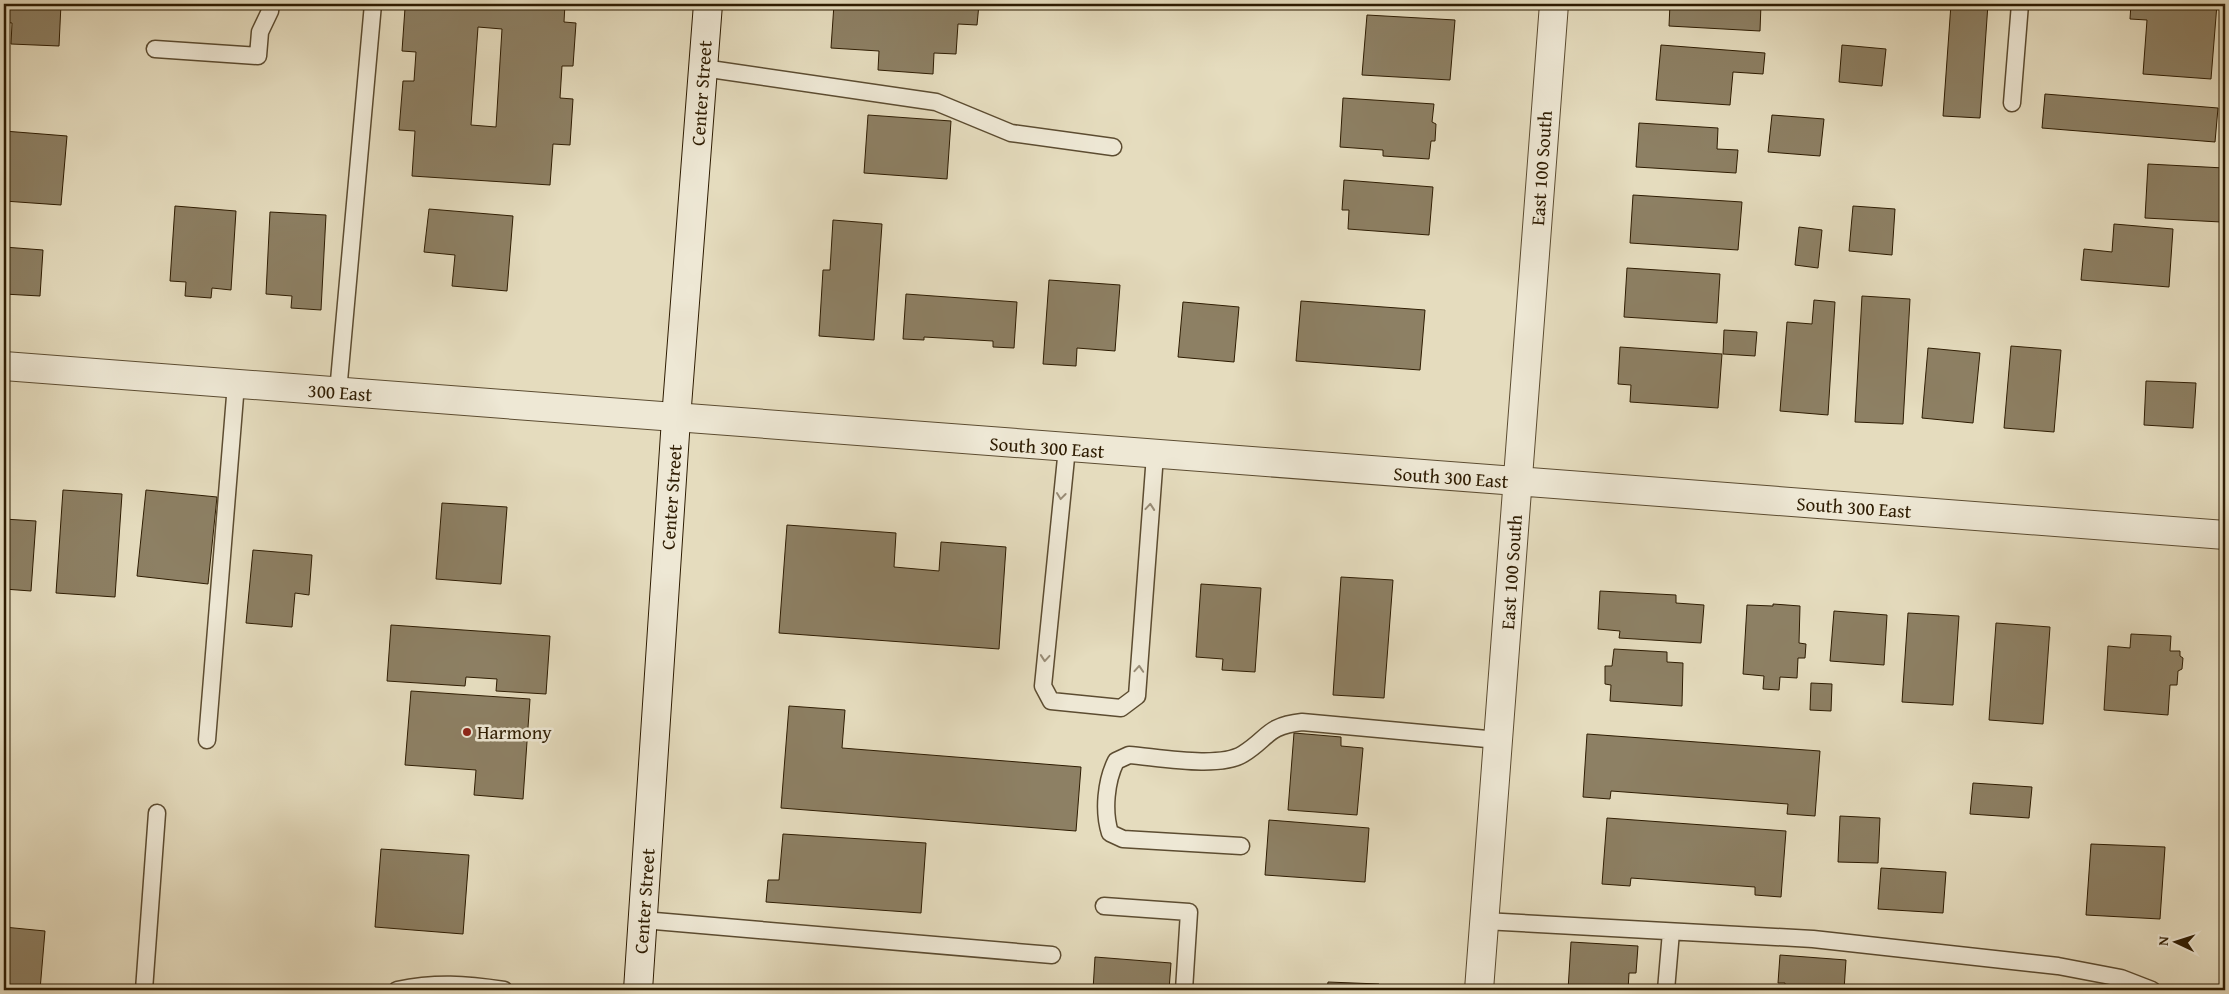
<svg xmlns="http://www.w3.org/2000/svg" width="2229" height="994" font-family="'Gentium Book Plus',serif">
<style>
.building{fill:#8d8064;stroke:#2e1c02;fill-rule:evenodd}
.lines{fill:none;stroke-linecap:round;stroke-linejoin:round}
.lane-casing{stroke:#5c4c31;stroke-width:19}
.street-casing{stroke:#5c4c31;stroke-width:30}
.secondary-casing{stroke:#2e1c02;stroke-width:30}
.lane{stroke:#eee8d5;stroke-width:16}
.street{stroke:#eee8d5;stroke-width:28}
.secondary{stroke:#eee8d5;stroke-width:28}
.oneway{stroke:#988c76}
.poi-dot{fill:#8f2418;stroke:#eee8d5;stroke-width:2}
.labels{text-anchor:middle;stroke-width:5;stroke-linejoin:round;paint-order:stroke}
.street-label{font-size:19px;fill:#2e1c02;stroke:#eee8d5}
.poi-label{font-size:19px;fill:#2e1c02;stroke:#eee8d5;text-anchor:start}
</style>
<rect width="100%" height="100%" fill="#e5dcbe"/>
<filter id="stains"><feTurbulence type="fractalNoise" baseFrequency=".004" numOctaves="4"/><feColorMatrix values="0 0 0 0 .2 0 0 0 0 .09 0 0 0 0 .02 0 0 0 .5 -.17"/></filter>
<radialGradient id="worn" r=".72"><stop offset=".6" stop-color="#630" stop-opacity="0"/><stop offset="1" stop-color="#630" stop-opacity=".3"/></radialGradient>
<path class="building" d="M4,4H61L59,46L11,44L12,23L4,22Z
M417,4H565L564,22L576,23L573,66H562L560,98L573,99L570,145L553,144L550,185L412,176L415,131L399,130L403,81H414L416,52L402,51L405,8L417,9ZM478,27L502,29L496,127L471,125Z
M834,4H979L977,25L958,24L956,54L934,53L933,74L878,70L879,51L831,48Z
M1670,4H1761L1760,31L1669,26Z
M1951,4H1988L1980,118L1943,116Z
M2131,4H2217L2211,79L2143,74L2147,20L2130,19Z
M1367,15L1455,20L1450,80L1362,75Z
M1661,45L1765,53L1763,74L1733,72L1730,105L1656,100Z
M1842,45L1886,49L1882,86L1839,82Z
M2045,94L2218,108L2215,142L2042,128Z
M1343,98L1434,104L1432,122L1436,124L1435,141H1431L1429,159L1383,156V150L1340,147Z
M868,115L951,121L947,179L864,173Z
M1772,115L1824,119L1820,156L1768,152Z
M1639,123L1718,128L1717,149L1738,150L1736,173L1636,167Z
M4,131L67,136L61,205L4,201Z
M2148,164L2224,168L2221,222L2145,218Z
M1344,180L1433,187L1429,235L1348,229L1349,210H1342Z
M1633,195L1742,202L1738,250L1630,243Z
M175,206L236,211L231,290L212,288L211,298L185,296L186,282L170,281Z
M1853,206L1895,209L1892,255L1849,251Z
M429,209L513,216L507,291L452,286L455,255L424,252Z
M270,212L326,215L321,310L291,308L292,296L266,294Z
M833,220L882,224L874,340L819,336L823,270H830Z
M2114,224L2173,229L2169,287L2081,280L2084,249L2112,252Z
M1799,227L1822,230L1818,268L1795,265Z
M4,247L43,250L40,296L4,294Z
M1627,268L1720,274L1717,323L1624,317Z
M1049,280L1120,285L1115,351L1077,348L1076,366L1043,364Z
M906,294L1017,302L1014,348L993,347V341L924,337V340L903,339Z
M1862,296L1910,299L1903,424L1855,422Z
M1814,300L1835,302L1828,415L1780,411L1787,322L1812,324Z
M1301,301L1425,310L1420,370L1296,361Z
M1183,302L1239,307L1234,362L1178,357Z
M1724,330L1757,332L1755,356L1723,354Z
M2011,346L2061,350L2054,432L2004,428Z
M1620,347L1722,354L1718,408L1630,402L1631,385L1618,384Z
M1928,348L1980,353L1973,423L1922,418Z
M2146,381L2196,383L2193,428L2144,425Z
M63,490L122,494L115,597L56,593Z
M146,490L217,497L208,584L137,576Z
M442,503L507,507L501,584L436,579Z
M4,519L36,521L31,591L4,589Z
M787,525L896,533L894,567L939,571L941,542L1006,547L999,649L779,633Z
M253,550L312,555L309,595L295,593L292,627L246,623Z
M1341,577L1393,580L1384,698L1333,695Z
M1201,584L1261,588L1255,672L1222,670L1223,659L1196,657Z
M1600,591L1676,595V603L1704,605L1701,643L1619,638L1620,631L1598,629Z
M1773,604L1800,606L1799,643L1806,644L1805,658H1798L1797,678L1780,677L1779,690L1763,689L1764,676L1743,674L1747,605L1773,606Z
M1834,611L1887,615L1884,665L1830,661Z
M1908,613L1959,616L1953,705L1902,702Z
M1996,623L2050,627L2043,724L1989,720Z
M391,625L550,636L546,694L496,691L497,679L466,677L465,686L387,681Z
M2131,634L2171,636L2170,651H2180V656L2183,658L2182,669L2178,671L2177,685H2170L2168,715L2104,710L2108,646L2130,648Z
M1614,649L1667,652V662L1683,663L1682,706L1610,701L1611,685L1605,684V666H1612Z
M1811,683L1832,684L1831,711L1810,710Z
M411,691L530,699L523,799L474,795L476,770L405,765Z
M789,706L845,710L842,748L1081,767L1076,831L781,808Z
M1294,733L1341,737V746L1363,748L1357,815L1288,810Z
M1587,734L1820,751L1815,816L1787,814L1788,804L1611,791L1610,799L1583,797Z
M1973,783L2032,787L2029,818L1970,814Z
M1840,816L1880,818L1878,863L1838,862Z
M1607,818L1786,831L1781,897L1755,895V887L1631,878L1630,886L1602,884Z
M1269,820L1369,828L1365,882L1265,875Z
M783,834L926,843L921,913L766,902L768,880H779Z
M2091,844L2165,847L2160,919L2086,915Z
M381,849L469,855L463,934L375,927Z
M1881,868L1946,872L1943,913L1878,909Z
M4,927L45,931L40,990H4Z
M1571,942L1638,946L1636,973H1629L1628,990H1568Z
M1780,955L1846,960L1844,990H1785V983H1778Z
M1095,957L1171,963L1169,990H1093Z
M1328,982L1379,984V990H1327Z"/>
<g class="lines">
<defs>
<path id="lane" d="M155,49L258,56L260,32L270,11L271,4
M703,68L936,102L1011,133L1113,147
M2012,103L2020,4
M338,392L373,4
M1067,448L1043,686L1051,701L1121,708L1137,696L1155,455
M207,740L236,384
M1241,846L1123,839L1110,833C1103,811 1106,781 1116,761L1129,755C1157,757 1219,769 1243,754C1269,738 1266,726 1302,722L1498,740
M1104,906L1189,912L1184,990
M643,920L1052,955
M1484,921L1813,939L2058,966L2121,978L2152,990
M144,990L157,813
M397,990C436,982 465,984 504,990
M1666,990L1671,932"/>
<path id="street" d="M4,366L2225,535
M1479,990L1554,4"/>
<path id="secondary" d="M638,990L676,419L708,4"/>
</defs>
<use href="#lane" class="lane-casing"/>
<use href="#street" class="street-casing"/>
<use href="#secondary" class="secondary-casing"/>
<use href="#lane" class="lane"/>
<use href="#street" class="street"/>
<use href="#secondary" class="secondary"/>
</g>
<defs><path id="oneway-chevron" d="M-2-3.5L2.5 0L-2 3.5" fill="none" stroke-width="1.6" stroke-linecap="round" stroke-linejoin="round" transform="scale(1.25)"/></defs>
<g class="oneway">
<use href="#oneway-chevron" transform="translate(1061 496) rotate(97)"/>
<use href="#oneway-chevron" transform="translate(1150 507) rotate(-85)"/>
<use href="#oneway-chevron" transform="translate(1045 658) rotate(95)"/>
<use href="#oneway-chevron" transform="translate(1139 669) rotate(-86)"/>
</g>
<circle class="poi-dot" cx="467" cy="732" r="5"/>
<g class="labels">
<g class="street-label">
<text transform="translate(701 93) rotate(-86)" y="7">Center Street</text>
<text transform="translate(1541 168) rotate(-86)" y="7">East 100 South</text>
<text transform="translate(340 392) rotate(4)" y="7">300 East</text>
<text transform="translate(1047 447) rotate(4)" y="7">South 300 East</text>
<text transform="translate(1451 477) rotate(4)" y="7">South 300 East</text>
<text transform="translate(671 497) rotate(-86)" y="7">Center Street</text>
<text transform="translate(1854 507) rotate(4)" y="7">South 300 East</text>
<text transform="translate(1511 572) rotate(-86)" y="7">East 100 South</text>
<text transform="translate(644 901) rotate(-86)" y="7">Center Street</text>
</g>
<g class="poi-label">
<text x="477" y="739">Harmony</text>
</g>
</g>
<rect width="2229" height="994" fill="none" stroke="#e5dcbe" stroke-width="20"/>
<rect x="5" y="5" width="2219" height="984" fill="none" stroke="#2e1c02" stroke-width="2.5"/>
<rect x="10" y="10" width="2209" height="974" fill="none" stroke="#2e1c02"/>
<g transform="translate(2176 942) rotate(274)" stroke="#eee8d5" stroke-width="4" paint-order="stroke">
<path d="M0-4L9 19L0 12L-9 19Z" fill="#2e1c02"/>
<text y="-8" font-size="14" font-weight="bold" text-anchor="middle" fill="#2e1c02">N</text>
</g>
<rect width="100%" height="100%" filter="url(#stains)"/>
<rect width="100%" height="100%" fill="url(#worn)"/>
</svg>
